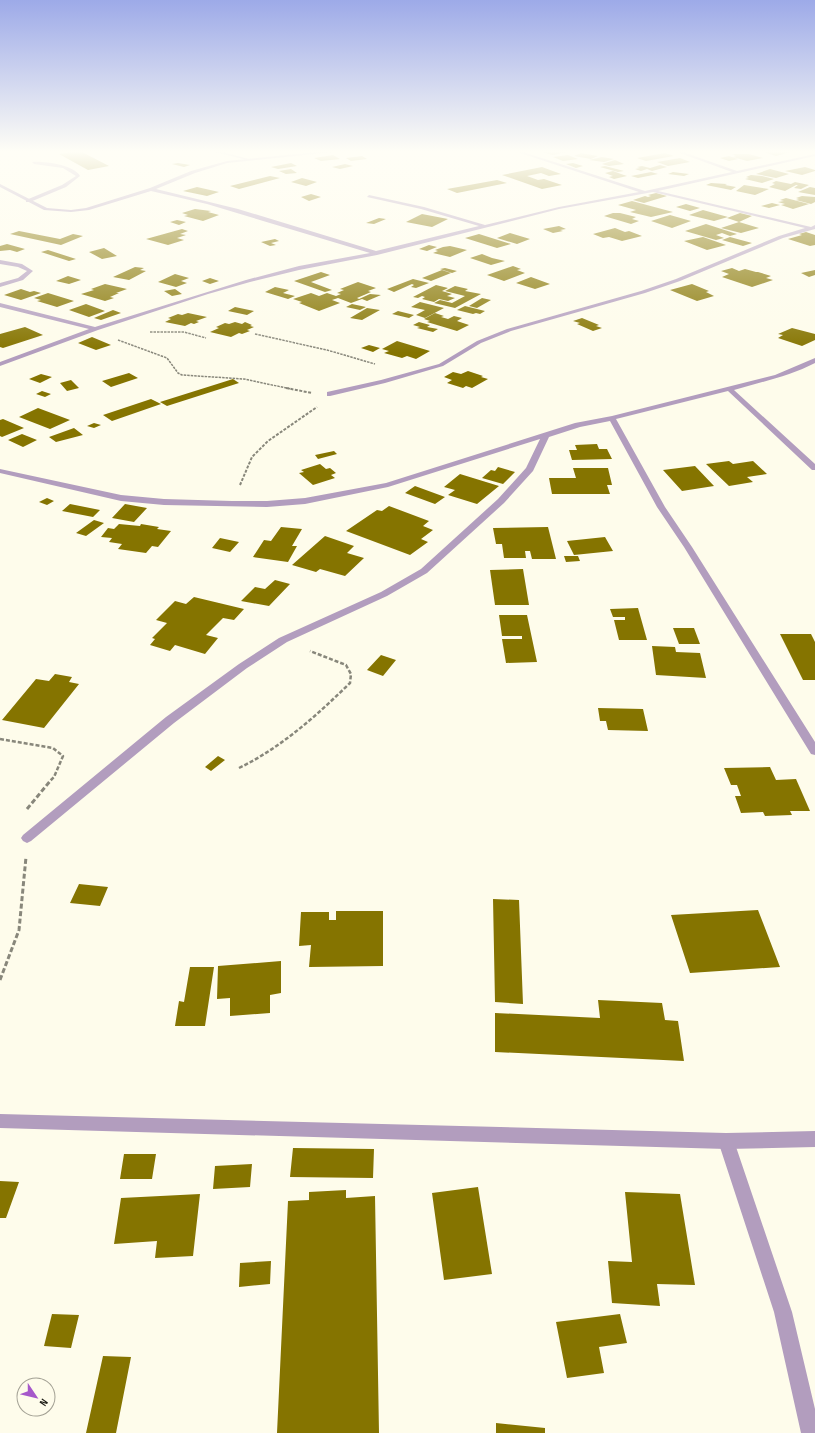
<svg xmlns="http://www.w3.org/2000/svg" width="815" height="1433" font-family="'Sofia Sans Condensed',sans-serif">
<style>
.building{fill:#857400}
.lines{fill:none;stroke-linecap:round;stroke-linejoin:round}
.path-far3{stroke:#88877b;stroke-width:1.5;stroke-dasharray:2.5 1;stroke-linecap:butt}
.path-far2{stroke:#88877b;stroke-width:2;stroke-dasharray:3 1.5;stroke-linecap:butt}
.path-far1{stroke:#88877b;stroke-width:2.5;stroke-dasharray:4 2;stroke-linecap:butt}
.path{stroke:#88877b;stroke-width:3;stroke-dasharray:5 2.5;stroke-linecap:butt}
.service{fill:#b29dbe;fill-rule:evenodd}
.minor{fill:#b29dbe;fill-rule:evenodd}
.tertiary{fill:#b29dbe;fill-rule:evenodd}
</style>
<rect width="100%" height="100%" fill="#fefceb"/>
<path class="building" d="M72,152H82L109,166L88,170L59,154Z
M542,152H565L553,155Z
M764,152H790L776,156Z
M581,153L598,156L591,159L574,156Z
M665,153L674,156L646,161L637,158Z
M732,154H749L763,158L747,161L733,157L736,156Z
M333,155L340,159L321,161L314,158Z
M568,155L578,159L563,161L553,157Z
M362,156L367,159L351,161L346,158Z
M729,156L738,159L729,161L720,158Z
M602,157L614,159L604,162L589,160Z
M680,158L690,162L668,166L657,162Z
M615,160L624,164L609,166L602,164Z
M178,163L190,165L184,167L172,164Z
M291,163L297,166L278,169L271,167Z
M573,163L583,166L576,168L566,164Z
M345,164L353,166L340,169L332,167Z
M660,165L667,167L652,171L647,169L641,171L635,169L640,168L637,167L642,166L650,168Z
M605,166L624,171L618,172L600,167Z
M542,167L561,174L549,176L541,173L527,176L538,180L544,179L562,185L542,189L502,175Z
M805,167L815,170V171L802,175L785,171Z
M291,169L297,173L286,174L279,171Z
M770,169L789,174L776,178L756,174Z
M613,171L621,174L627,176L614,179L609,177L613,176L605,173Z
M651,172L658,174L638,178L631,176Z
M673,172L689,174L684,176L668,174Z
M751,175L762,176L774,179L762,183L745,179L749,178L746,177Z
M270,176L280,178L239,189L230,186Z
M302,178L317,182L306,186L291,182Z
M497,180L507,183L457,193L447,189Z
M776,181L791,184L795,182L809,185L801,189L794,188L798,185H796L785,191L769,187L775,184L772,183Z
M711,183L727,184L725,185L736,187L731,190L706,185Z
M744,185L769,189L755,195L736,191Z
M197,187L219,192L207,196L183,191Z
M810,187L815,188V195L798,192Z
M656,193L667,196L644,203L633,200L645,196L648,197L651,196L648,195Z
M311,194L321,197L309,201L301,197Z
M802,196L815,197V202L811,204L796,200L799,199L796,198Z
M786,198L809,204L793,209L781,205L785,204L778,202L784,201L780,200Z
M632,201L673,212L651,217L630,212L636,210L618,205Z
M772,203L780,205L769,208L761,206Z
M686,204L700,208L690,211L676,207Z
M195,209L211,211L208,212L219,215L203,221L184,216L188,215L182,213Z
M703,210L728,217L714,221L689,215Z
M613,213H620L636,217L632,219L639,221L631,224L604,216Z
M740,213L752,216L739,222L727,218Z
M422,214L448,219L432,227L406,222Z
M670,215L691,221L672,228L651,221Z
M379,218L386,219L374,224L366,223Z
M177,220L186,222L179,225L170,222Z
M739,222L759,228L741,233L721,228Z
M706,224L737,234L730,236L722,233L716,235L724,238L716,240L685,231Z
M559,226L566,229L560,230L563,231L553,233L543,229Z
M615,228L625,232L629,231L642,236L622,241L609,237L603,238L593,234Z
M182,229L188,231L180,234L186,235L177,238L184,240L168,245L146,239Z
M19,231L60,239L73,234L83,236L61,245L10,234Z
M806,232L815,235V245L810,246L788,239L802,235L799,234Z
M510,233L530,239L517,244L497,238Z
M479,234L511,244L497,248L465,238Z
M703,237L726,245L707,250L684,241Z
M730,237L752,243L743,246L722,240Z
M275,239L279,241L271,243L276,245L270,246L261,242Z
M7,244L25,249L17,252L10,250L0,251V246Z
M429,245L437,247L427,251L419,249Z
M450,246L467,250L450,257L433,253L438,251L435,250L443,247Z
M104,248L117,256L102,259L89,252Z
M48,250L76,259L69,261L41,252Z
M482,254L492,258L505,261L491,265L470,258Z
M513,266L521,269L517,270L525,273L504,281L487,275Z
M135,267L144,268L140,270L146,271L129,280L113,277Z
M445,268L457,271L452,273L440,269Z
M732,268L739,271L745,269L756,272H758L771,276L766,278L773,280L752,287L722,277L729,274L721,271Z
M442,270L451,273L431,281L422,278Z
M815,270V275L809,277L801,273Z
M321,272L330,275L311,282L332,290L325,292L294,281Z
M175,274L189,278L181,281L187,283L176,287L158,282Z
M68,276L81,280L69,284L56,281Z
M531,277L550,284L535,289L516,283Z
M210,278L219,281L210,284L202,281Z
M413,279L429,283L416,288L411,287L414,285L412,284L394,292L387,289Z
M358,282L376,288L368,291L371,292L357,298L359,299L370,294L381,295L367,301L362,299L351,303L338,298L332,300L340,303L319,311L299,303L302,302L293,299L311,293L319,296L327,293L336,296L341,294L337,293L344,290L340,289Z
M105,284L127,289L116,293H119L110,297L114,298L105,301L81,294L94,290L91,289Z
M692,284L709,291L706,292L714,296L697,301L670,290Z
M436,285L448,288L442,291L452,294L447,296L455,298L448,301L439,299L434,302L422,299L425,297L422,296L418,298L413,297Z
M455,286L468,289L465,291L481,294L455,308L434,303L440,300L452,303L465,296L445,291Z
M275,287L289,290L283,293L295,296L288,299L265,292Z
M21,289L30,292L34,291L41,293L21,300L4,295Z
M175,289L182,294L172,296L164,291Z
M48,293L74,301L57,307L37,301L41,300L34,298Z
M482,298L491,300L477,308L469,306Z
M420,302L444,308L425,318L416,315L425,310L411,307Z
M86,304L105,311L89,317L69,310Z
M352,304L366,307L360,310L346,307Z
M465,306L485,311L480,314L476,313L473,314L457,310Z
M235,307L254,311L247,315L228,311Z
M367,308L380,310L362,320L350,318Z
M113,310L121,313L101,320L94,318Z
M398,311L414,315L409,318L392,314Z
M188,313L207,317L196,321L199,322L194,324L191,323L185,326L165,322L171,319L168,318L178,314L182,315Z
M435,313L444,316L441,317L448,319L454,316L462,318L457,321L469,325L457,331L427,322L430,321L424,319Z
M582,318L599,325L596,326L602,328L593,331L577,324L580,323L573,321Z
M235,322L242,324L245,322L252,325L250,326L254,327L247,330L250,331L242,334L239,333L231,337L210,332L219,328L216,327L225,323L229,324Z
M419,322L430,325L427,327L438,329L433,332L417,328L420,327L413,325Z
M25,327L43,335L3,348L0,347V334Z
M792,328L815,334V340L802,346L778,338L783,335L778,334Z
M92,337L111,345L96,350L78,343Z
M397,341L430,351L416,359L407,356L402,358L384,353L389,351L382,349Z
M369,345L380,348L373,352L361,348Z
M468,371L483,376L481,377L488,379L472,388L466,386L463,388L447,383L452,380L444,377L453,372L461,374Z
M129,373L138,378L111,387L102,381Z
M41,374L52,377L40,383L29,379Z
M233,379L239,383L167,406L160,402Z
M71,380L79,388L67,391L60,383Z
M42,391L51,394L45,397L36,394Z
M151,399L161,404L112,421L103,415Z
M38,408L70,420L50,429L19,417Z
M3,419L24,428L2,437L0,436V420Z
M94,423L101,425L94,428L87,426Z
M74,428L83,435L56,442L49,437Z
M22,434L37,440L23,447L8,440Z
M597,444L599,449H607L612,459L572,460L569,450H577L575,445Z
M334,451L337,454L318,459L315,455Z
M729,461L733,464L753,461L767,474L747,477L753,482L729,486L706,464Z
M320,464L326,469L330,468L336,473L331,475L335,478L313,485L299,473L304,472L301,470Z
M695,466L714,486L682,491L663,470Z
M498,467L515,472L503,484L482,478L491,470L495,471Z
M573,468H608L612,485H607L610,494H552L549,478H576Z
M460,474L499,486L477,504L448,495L455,490L444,487Z
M415,486L445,497L435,504L405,493Z
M47,498L54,501L47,505L39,502Z
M70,504L100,510L93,517L62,511Z
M125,504L147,508L134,522L112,518Z
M389,506L429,521L423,526L433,530L421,539L428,542L410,555L346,531L377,510L382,511Z
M94,520L104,523L86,536L76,533Z
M119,524L140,526L141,524L159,527L157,529L171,531L158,547L152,546L146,553L118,549L122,544L109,542L112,538L101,537L108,528L114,529Z
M281,527L302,529L292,546H297L288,562L253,557L264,540L271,541Z
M548,527L556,559H532L530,551H525L526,558H504L502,544H496L493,528Z
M325,536L354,546L347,553L364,558L345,576L320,569L316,572L292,565Z
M605,537L613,551L574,555L567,541Z
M220,538L239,542L230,552L212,548Z
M564,556H578L580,561L566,562Z
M523,569L529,605H495L490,570Z
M275,580L290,584L269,606L241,601L255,587L265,589Z
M194,597L244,609L234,620L223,618L206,635L218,638L205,654L175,645L170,651L150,645L155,639L152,638L167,623L156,620L175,601L186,604Z
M638,608L647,640H619L614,620H625V617H613L610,609Z
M499,615H527L537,662L506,663L502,639H522V636H502Z
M673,628H694L700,644H679Z
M780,634H811L815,642V680H803Z
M652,646L675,647L676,652L700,653L706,678L656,675Z
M381,655L396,660L383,676L367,670Z
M55,674L72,677L69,682L79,684L44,728L2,720L36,679L49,681Z
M598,708L643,709L648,731L608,730L606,721H600Z
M218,756L225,760L211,771L205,767Z
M770,767L776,780L796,779L810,811H790L792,815L765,816L763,812L741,813L735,796H741L737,785H731L724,768Z
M79,884L108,887L100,906L70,903Z
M493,899L519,900L523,1004L495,1002Z
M758,910L780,967L690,973L671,915Z
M336,911H383V966L309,967L311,945L299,946L301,912H329V920H336Z
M281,961V993L270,995V1013L230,1016V998L217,999L218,966Z
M190,967H214L205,1026H175L179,1001L184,1002Z
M598,1000L662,1003L665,1020L678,1021L684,1061L495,1052V1013L600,1018Z
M293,1148L374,1149L373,1178L290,1177Z
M124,1154H156L152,1179H120Z
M252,1164L250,1187L213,1189L215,1166Z
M0,1181L19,1182L6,1218H0Z
M478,1187L492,1274L444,1280L432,1193Z
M346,1190V1198L375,1196L379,1433H277L288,1201L309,1200V1192Z
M625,1192L680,1194L695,1285L657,1284L660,1306L612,1303L608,1261L632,1262Z
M200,1194L193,1256L155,1258L157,1241L114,1244L121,1198Z
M271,1261L270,1284L239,1287L240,1263Z
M52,1314L79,1315L71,1348L44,1346Z
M620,1314L627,1343L599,1347L604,1373L567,1378L556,1322Z
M103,1356L131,1357L116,1433H86Z
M496,1423L545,1428V1433H496Z"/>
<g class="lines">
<path class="path-far3" d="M150,332H184L206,338
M255,334L327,350L375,364
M118,340L167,358L178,373L182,375L244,379L291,389"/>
<path class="path-far2" d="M286,388L312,393
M240,485L252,457L268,441L317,407"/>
<path class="path-far1" d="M0,739L53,748L63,756L54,777L50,781
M239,768C282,747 316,716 350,683L351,674L346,665L310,651"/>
<path class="path" d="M27,809L51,780
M0,980L19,930L26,857"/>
<path class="service" d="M215,152H222L249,159L247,160Z
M32,162C44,161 74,165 80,176L66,187L30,202H26V200L62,185L76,176L63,168L34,164Z"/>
<path class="minor" d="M317,152H333L227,163L195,173L156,189L238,209L376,251L479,226L421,209L367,197L369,195L424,207L485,225L559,207L639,192L517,152H523L645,191L732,172L677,152H683L737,171L815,154V156L658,191L811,227L815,225V229L783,238L680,281L645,293L511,331L481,343L443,366L385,383L330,396H327V392L381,380L439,364L477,341L507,329L641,291L676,279L779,236L805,228L653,192L559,209L377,255L299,270L250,282L208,294L98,330L0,366V362L89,329L0,307V303L95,327L246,280L299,266L370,253L207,204L151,191L89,210L71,212L44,210L0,187V184L47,208L71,210L86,208L150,188L191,171L227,161Z
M0,260L22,264L33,271L23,280L0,287V283L18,278L27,271L18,267L0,264Z
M815,358V363C790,376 761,382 734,390L815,464V470H812L728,391L616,419L665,507L692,547L815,742V755L811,754L684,547L657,507L610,421L580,427L549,437L533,471L504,503L427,573L387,596L287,642L247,668L174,723L31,841L27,843L23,841L21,838L23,835L166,717L239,664L279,638L381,592L421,569L498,499L526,468L540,439L388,487L305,504L267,507L164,505L121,501L0,473V469L121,495L164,499L232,501H267L305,498L386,483L575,423L612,416L775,375Z
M726,1133L732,1136L734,1141L792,1312L815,1409V1433H801L774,1312L718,1141L720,1136Z"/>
<path class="tertiary" d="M0,1114L726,1133L815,1131V1147L726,1149L0,1128Z"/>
</g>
<linearGradient id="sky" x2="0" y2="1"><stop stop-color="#9daae8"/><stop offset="0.43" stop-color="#fffef6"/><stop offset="1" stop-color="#fffef6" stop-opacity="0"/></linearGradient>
<rect width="815" height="353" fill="url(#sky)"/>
<g transform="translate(36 1397) rotate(125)"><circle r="19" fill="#fefceb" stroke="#a3a194"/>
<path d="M0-3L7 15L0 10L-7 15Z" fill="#a658ca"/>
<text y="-6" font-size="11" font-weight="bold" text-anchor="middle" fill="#1a1912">N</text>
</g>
</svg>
